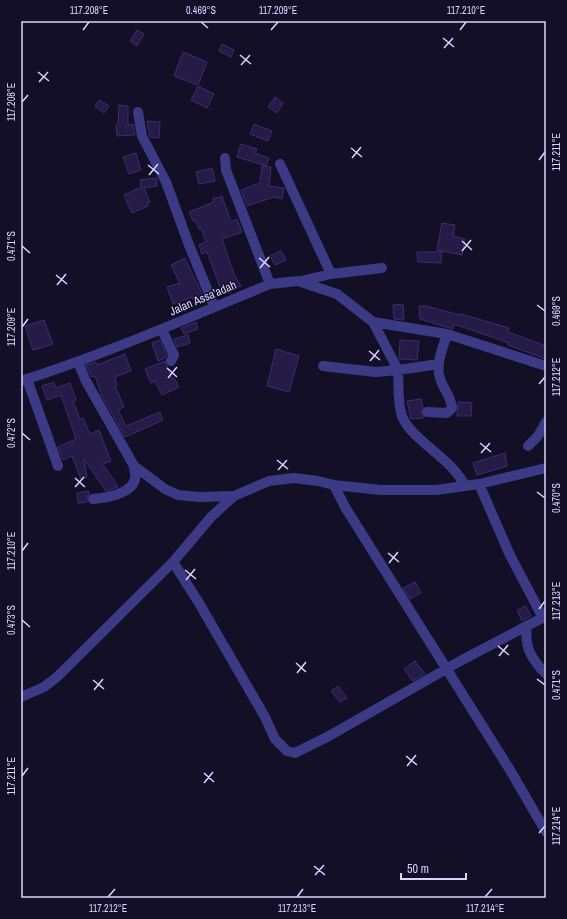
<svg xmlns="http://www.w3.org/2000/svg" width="567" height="919" font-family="'Archivo Narrow',sans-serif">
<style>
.building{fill:#241b47;stroke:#3b2d73}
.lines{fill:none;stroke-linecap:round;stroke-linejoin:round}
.minor{stroke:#3d3a85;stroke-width:10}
.ticks{fill:none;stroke:#d9d4ff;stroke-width:1.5}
.labels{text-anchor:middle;stroke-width:3;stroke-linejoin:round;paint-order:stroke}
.street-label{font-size:12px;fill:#d9d4ff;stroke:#130f26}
.neatline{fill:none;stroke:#d9d4ff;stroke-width:1.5}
.ticks-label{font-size:10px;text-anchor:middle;fill:#d9d4ff}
</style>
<rect width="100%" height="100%" fill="#130f26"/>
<path class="building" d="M137,30L144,34L137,46L130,41Z
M222,44L234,50L231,57L219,51Z
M183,52L207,62L198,85L174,76Z
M198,86L214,94L207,108L191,100Z
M275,97L283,103L277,113L268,107Z
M99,100L109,106L104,113L95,106Z
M119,105L128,106V125L133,124L135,135L117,136L116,125H118Z
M147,121L160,122L159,138L150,137Z
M254,124L272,131L268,141L250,134Z
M241,144L257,149L255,153L269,158L266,166L237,157Z
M136,153L141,170L129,174L123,157Z
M262,166L271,167L269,186L284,188L282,199L274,197L247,206L241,190L260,183Z
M212,168L215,181L199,184L196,172Z
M156,178L157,186L144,188L150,202L147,203L148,206L132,213L124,195L141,187L140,180Z
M222,196L231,222L237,219L242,232L222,239L234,274L241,286L222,292L207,252L202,254L199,245L206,242L201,228L199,229L195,220L193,221L189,212L214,202L213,199Z
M442,223L455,225L453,236L465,239L462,255L437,250Z
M281,251L286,260L275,265L270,256Z
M417,252H442L441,263L418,262Z
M185,258L203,296L193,300L192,297L173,304L167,287L180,283L171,265Z
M403,304L404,320L394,319L393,305Z
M419,306H426L460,315L461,314L509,328L508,332L546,346V359L508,345L509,343L454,324L453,329L420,319Z
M44,320L53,344L33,350L25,326Z
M196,322L198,329L184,334L181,328Z
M188,335L190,343L177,347L174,339Z
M160,340L167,355L165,358L158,361L152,343Z
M400,340L419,341L417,360L399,359Z
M276,349L299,356L289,392L267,386Z
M125,354L131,371L115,377L117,385L115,386L124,407L118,410L126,426L160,412L163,420L125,437L102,396L95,376L92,377L86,365L96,362L97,365Z
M165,361L172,379L174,378L179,387L162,395L155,381L151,383L145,369Z
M54,382L56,388L70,383L76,400L73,401L80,419L83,418L90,434L99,430L111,461L103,464L118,487L106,491L84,459L87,477L81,479L72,456L63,460L58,447L76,439L61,395L47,400L42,386Z
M421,399L423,407L421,412L424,418L411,419L407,401Z
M458,402L472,403L471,416H457Z
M505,453L507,466L477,475L473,463Z
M89,491L87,502L78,503L77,493Z
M415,582L421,593L410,599L403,588Z
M526,606L531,616L522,621L517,610Z
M415,661L425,674L413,681L404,669Z
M338,686L347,698L340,702L331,691Z"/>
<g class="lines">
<path class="minor" d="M138,112L142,136L166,182L189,245L214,306
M280,164L331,274
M301,281L331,274L382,268
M270,284L298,281L337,294L373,322L398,370L439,364
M373,322L447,334L546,366
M162,330L174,355L171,361
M78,362L86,381L134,466C134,470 136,475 135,479C132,494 105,498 93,499
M323,366L376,372L398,370C399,384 397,402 402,416C411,440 452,458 465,486
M27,379L58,466
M21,381C106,354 188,318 270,284L226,170L225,158
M427,412L447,413L452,408C451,396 443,389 440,378C435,365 443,348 447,334
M528,446L538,436L546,422
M134,466L165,489L178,495L199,497L234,496L269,481L294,478L318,481L334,485L381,490H436L479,484L509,553L543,618
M479,484L546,468
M334,485L345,507L510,770L546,832
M173,562L199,603L265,717L275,739L287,751L295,753L329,736L462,660L546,616
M527,627C524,647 532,660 546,674
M21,697L44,687L57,677L173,562L211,517L234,496"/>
</g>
<path class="ticks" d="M201,22L208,28M83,30L89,22M271,30L278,22M460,30L466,22M443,38L454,47M444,48L453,38M240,55L251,64M241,65L250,55M38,72L49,81M39,82L48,72M22,102L28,95M351,148L362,157M352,158L361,147M539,160L545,152M148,165L159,174M149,175L158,164M462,241L472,250M22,246L30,253M462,251L471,240M259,258L270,267M260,268L269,257M56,275L67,284M57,285L66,274M537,305L545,311M22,327L28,319M369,351L380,360M370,361L379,350M167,368L177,377M168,378L177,367M539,384L545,377M22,433L30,440M480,443L491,452M481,453L490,443M277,460L288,469M278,470L287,460M75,478L85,487M75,487L84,477M537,492L545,498M22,551L28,543M388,553L399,562M389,563L398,552M185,570L196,579M186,580L195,569M539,609L545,601M22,620L30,627M498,646L509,655M499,656L508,645M296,663L306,672M297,673L306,662M537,679L545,685M93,680L104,689M94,690L103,679M406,756L417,765M407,766L416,755M204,773L214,782M22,776L28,768M204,783L213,772M539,833L545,826M314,866L325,875M315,875L324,865M108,897L115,889M297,897L303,889M485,897L492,889"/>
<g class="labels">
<g class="street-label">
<text transform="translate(203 298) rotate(-23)" y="4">Jalan Assa'adah</text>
</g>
</g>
<rect width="567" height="919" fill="none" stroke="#130f26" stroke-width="44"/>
<path d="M401 873v6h65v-6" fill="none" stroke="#d9d4ff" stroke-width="2"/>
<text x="407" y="873" font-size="12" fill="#d9d4ff" stroke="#130f26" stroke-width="3" paint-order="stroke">50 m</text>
<rect x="22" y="22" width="523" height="875" class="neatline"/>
<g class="ticks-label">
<text x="89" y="14">117.208°E</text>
<text x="201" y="14">0.469°S</text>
<text x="278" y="14">117.209°E</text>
<text x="466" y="14">117.210°E</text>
<text transform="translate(11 102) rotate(-90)" y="4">117.208°E</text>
<text transform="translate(556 152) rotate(-90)" y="4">117.211°E</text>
<text transform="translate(11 246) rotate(-90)" y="4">0.471°S</text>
<text transform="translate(556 311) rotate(-90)" y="4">0.469°S</text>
<text transform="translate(11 327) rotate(-90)" y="4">117.209°E</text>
<text transform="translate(556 377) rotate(-90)" y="4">117.212°E</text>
<text transform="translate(11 433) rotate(-90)" y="4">0.472°S</text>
<text transform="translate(556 498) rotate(-90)" y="4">0.470°S</text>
<text transform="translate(11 551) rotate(-90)" y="4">117.210°E</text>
<text transform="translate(556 601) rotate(-90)" y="4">117.213°E</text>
<text transform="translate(11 620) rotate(-90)" y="4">0.473°S</text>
<text transform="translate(556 685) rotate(-90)" y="4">0.471°S</text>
<text transform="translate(11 776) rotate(-90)" y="4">117.211°E</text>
<text transform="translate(556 826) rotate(-90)" y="4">117.214°E</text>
<text x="108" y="912">117.212°E</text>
<text x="297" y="912">117.213°E</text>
<text x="485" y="912">117.214°E</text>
</g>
</svg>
